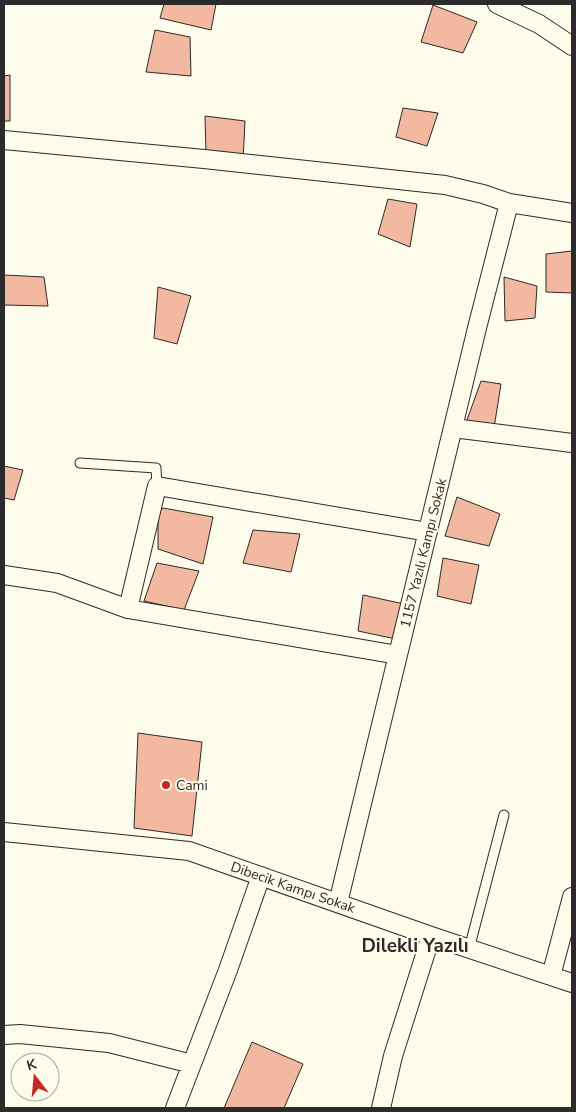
<svg xmlns="http://www.w3.org/2000/svg" width="576" height="1112" font-family="'Nunito Sans',sans-serif">
<style>
.building{fill:#f2b8a0;stroke:#2b2b2b}
.lines{fill:none;stroke-linecap:round;stroke-linejoin:round}
.lane-casing{stroke:#2b2b2b;stroke-width:11}
.street-casing{stroke:#2b2b2b;stroke-width:20}
.lane{stroke:#fdfbea;stroke-width:9}
.street{stroke:#fdfbea;stroke-width:18}
.poi-dot{fill:#c62828;stroke:#fdfbea;stroke-width:2}
.labels{text-anchor:middle;stroke-width:4;stroke-linejoin:round;paint-order:stroke}
.street-label{font-size:14px;fill:#2b2b2b;stroke:#fdfbea}
.poi-label{font-size:14px;fill:#2b2b2b;stroke:#fdfbea;text-anchor:start}
.district-label{font-size:19px;font-weight:bold;fill:#2b2b2b;stroke:#fdfbea}
</style>
<rect width="100%" height="100%" fill="#fdfbea"/>
<path class="building" d="M164,4H216L211,30L160,18Z
M433,5L477,22L463,53L421,42Z
M155,30L190,37L191,76L146,72Z
M10,75V121H4V76Z
M403,108L438,113L427,146L396,137Z
M205,116L245,121L243,161L206,153Z
M388,199L417,204L410,247L378,234Z
M572,251V293L546,292V254Z
M4,275L44,277L48,306L4,305Z
M504,277L537,286L535,318L505,321Z
M158,287L191,296L177,344L154,338Z
M481,381L501,384L494,428L467,420Z
M4,466L23,470L14,500L4,498Z
M457,497L500,514L489,546L445,536Z
M163,508L213,517L203,564L158,549V513Z
M253,530L300,534L291,572L243,563Z
M443,558L479,565L471,604L437,596Z
M157,563L199,571L184,610L144,601Z
M363,595L404,604L396,639L358,631Z
M138,733L202,742L192,836L134,828Z
M252,1042L303,1064L284,1108H224Z"/>
<g class="lines">
<defs>
<path id="lane" d="M80,463L156,468L157,486
M469,949L504,815"/>
<path id="street" d="M497,4L539,24L572,46
M4,140L204,159L445,185L483,194L509,203L572,213
M453,428L572,443
M4,575L57,583L128,609
M398,655L128,609L157,486L428,532
M4,832L189,851L431,936L572,983
M338,903L477,328L509,203
M551,976L572,897
M4,1035L20,1034L109,1043L192,1064
M175,1108L228,970L261,876
M381,1108L393,1056L431,936"/>
</defs>
<use href="#lane" class="lane-casing"/>
<use href="#street" class="street-casing"/>
<use href="#lane" class="lane"/>
<use href="#street" class="street"/>
</g>
<circle class="poi-dot" cx="166" cy="785" r="5"/>
<g class="labels">
<g class="street-label">
<text transform="translate(423 553) rotate(-76)" y="5">1157 Yazılı Kampı Sokak</text>
<text transform="translate(293 887) rotate(19)" y="5">Dibecik Kampı Sokak</text>
</g>
<g class="poi-label">
<text x="176" y="790">Cami</text>
</g>
<g class="district-label">
<text x="415" y="952">Dilekli Yazılı</text>
</g>
</g>
<rect width="576" height="1112" fill="none" stroke="#2b2b2b" stroke-width="10"/>
<g transform="translate(35 1077) rotate(344)"><circle r="24" fill="#fdfbea" stroke="#a9a89e"/>
<path d="M0-4L9 19L0 12L-9 19Z" fill="#c62828"/>
<text y="-8" font-size="14" font-weight="bold" text-anchor="middle" fill="#2b2b2b">K</text>
</g>
</svg>
